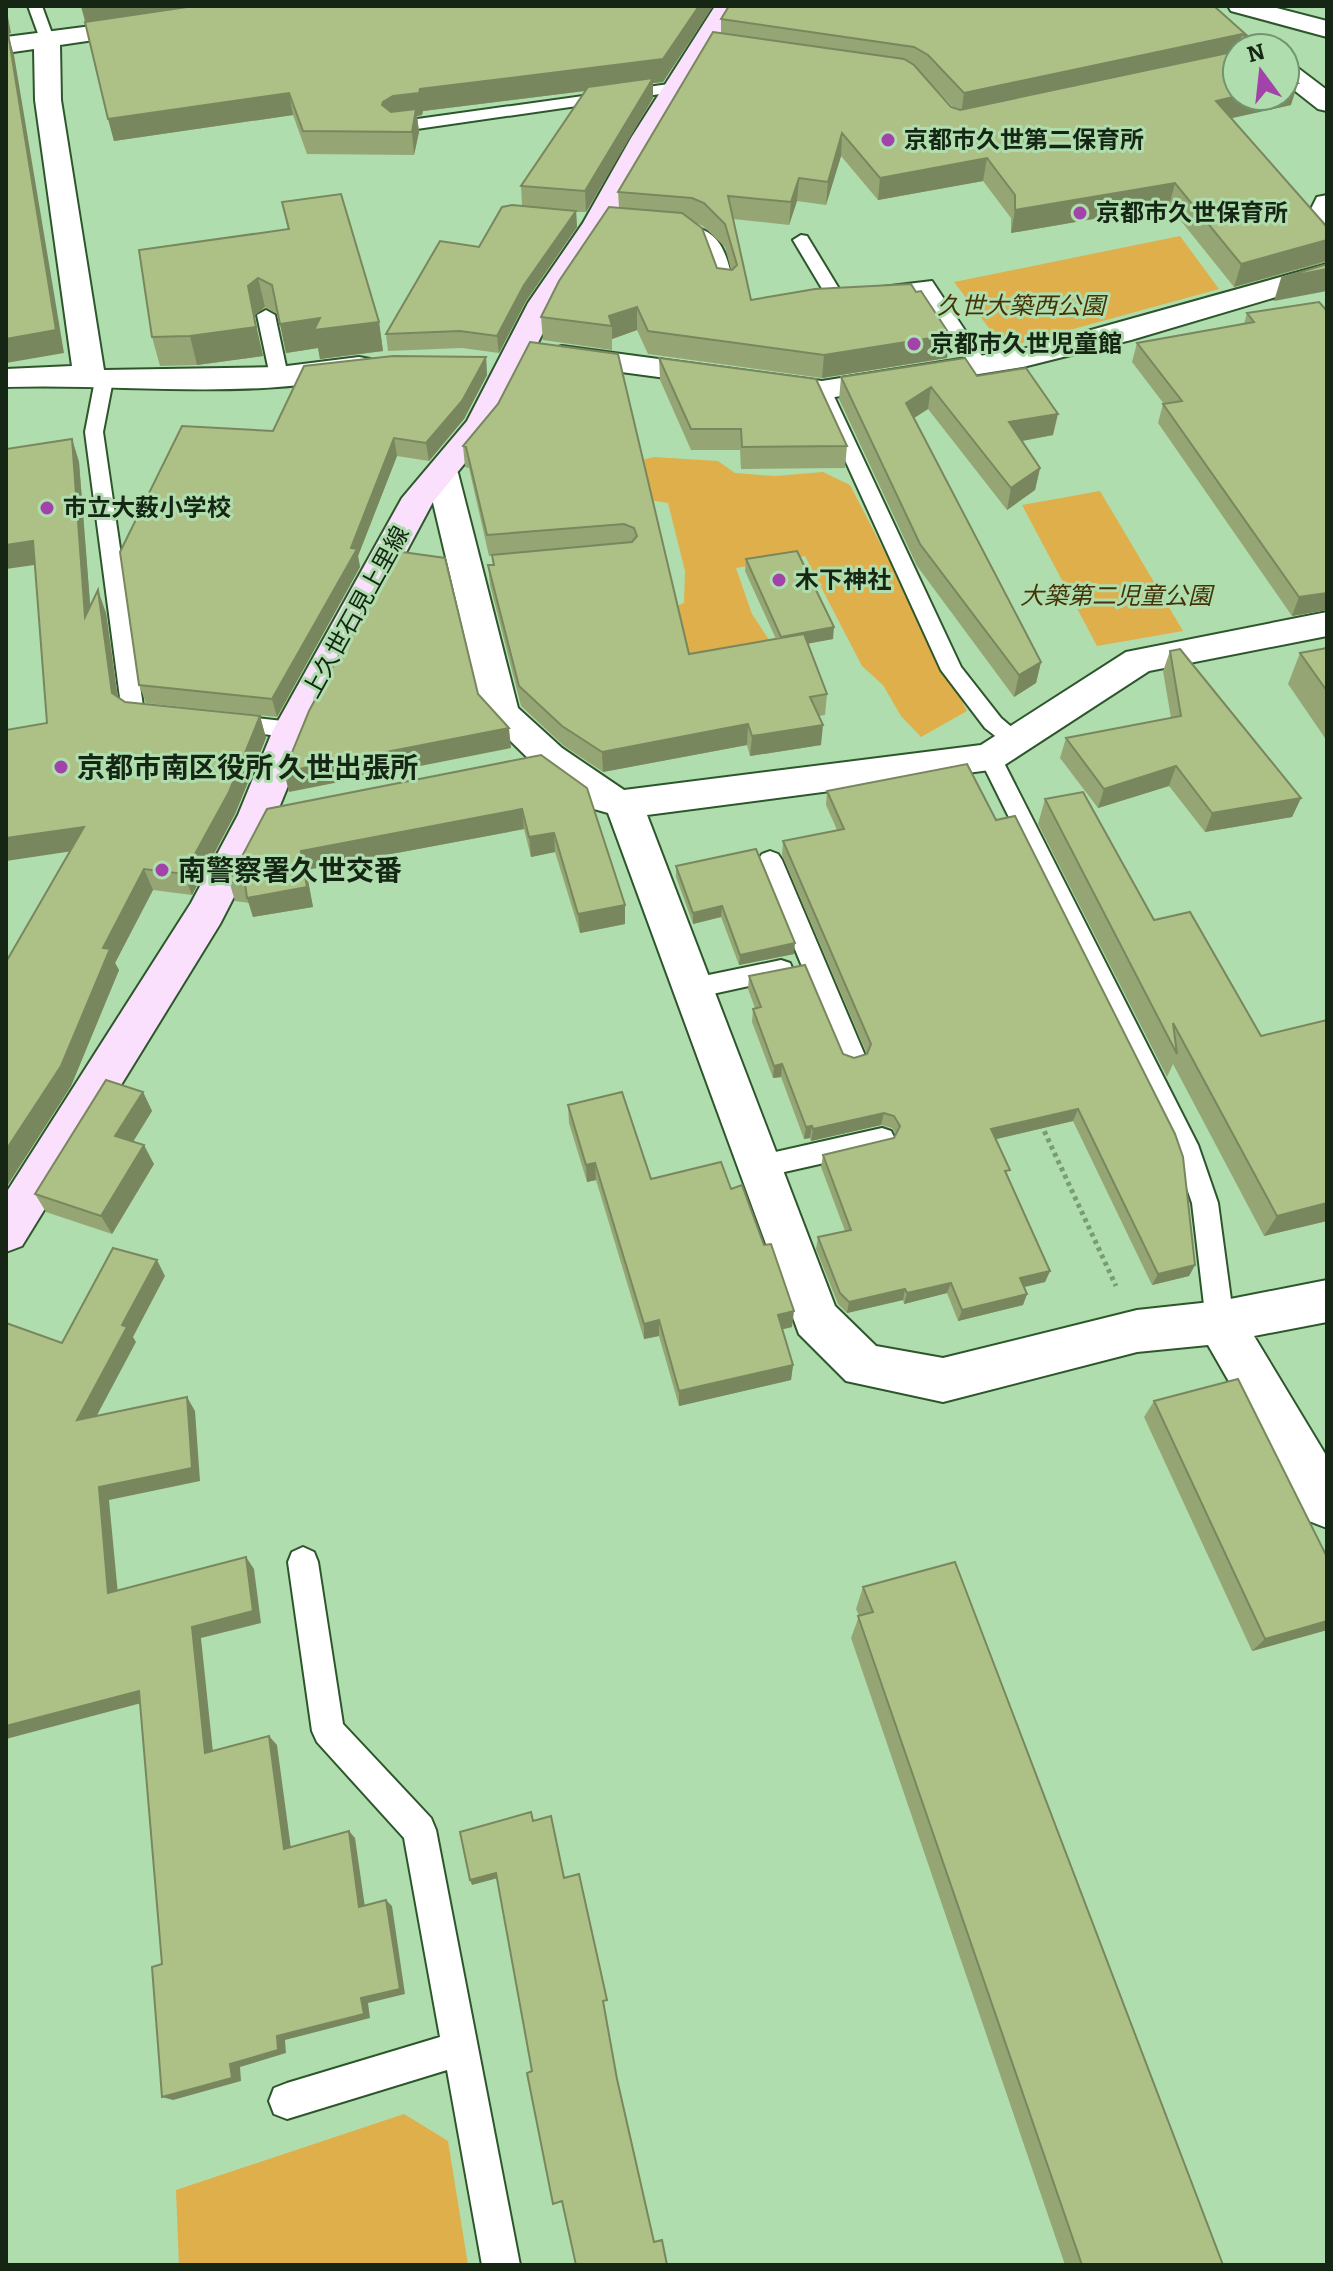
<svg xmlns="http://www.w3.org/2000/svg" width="1333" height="2271" font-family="Bitter,'Noto Sans JP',serif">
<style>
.green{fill:#deaf4b}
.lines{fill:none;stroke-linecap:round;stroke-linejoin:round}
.service-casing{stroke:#2e562d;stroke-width:4}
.minor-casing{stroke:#2e562d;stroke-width:4}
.secondary-casing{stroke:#2e562d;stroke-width:4}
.path{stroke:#799c77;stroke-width:5;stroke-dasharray:4 4;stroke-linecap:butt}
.service{fill:#fff;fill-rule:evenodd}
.minor{fill:#fff;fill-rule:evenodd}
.secondary{fill:#fbe0fe;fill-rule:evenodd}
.wall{fill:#95a674;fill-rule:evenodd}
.shaded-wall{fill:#79875e}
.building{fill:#adc187;stroke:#79875e;stroke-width:2}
.poi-dot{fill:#a143ab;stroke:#b0ddad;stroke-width:3}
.labels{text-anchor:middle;stroke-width:6;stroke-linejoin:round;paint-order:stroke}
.far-poi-label{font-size:24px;font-weight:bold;fill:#152615;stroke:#b0ddad;text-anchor:start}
.far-park-label{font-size:24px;font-style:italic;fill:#453206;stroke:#b0ddad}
.far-street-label{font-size:24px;fill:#152615;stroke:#b0ddad}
.poi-label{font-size:28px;font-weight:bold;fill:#152615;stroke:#b0ddad;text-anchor:start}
</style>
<rect width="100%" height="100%" fill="#b0ddad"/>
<path class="green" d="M1180,236L1219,289L1015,345L998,340L954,282Z
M654,457L718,461L735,473L775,476L823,472L850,485L967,711L921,737L901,716L883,685L862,666L805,556L736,568L752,614L779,655L718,664L663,645L653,615L684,603L685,571L668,503L630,497L610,467Z
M1100,491L1183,631L1097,646L1022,505Z
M404,2114L448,2141L468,2265H179L176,2190Z"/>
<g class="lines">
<defs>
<path id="service" d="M28,6H42L54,39L52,42L40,39Z
M676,83L684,88L681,91L396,132L388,127L396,122Z
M672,222C719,228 724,243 734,286L731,290L725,291L716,286C707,245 707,240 666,231V223Z
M801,235L807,236L841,292L932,281L988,365L985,369H973L921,291L830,302L793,240Z
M266,310L275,315L288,376L279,381L270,376L257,315Z
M104,374L113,380L103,432L143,706L165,710L168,715C159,727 131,725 122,713L85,432L95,380Z
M822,384L831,390L961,667L1001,718L1027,740L1024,746H1008L985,728L941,670L813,390Z
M228,715L292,722L303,730L292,738L220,728L217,723Z
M990,749L1001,757L1198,1145L1218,1203L1234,1322L1230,1331L1220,1335L1210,1331L1206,1322L1192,1203L1172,1145L979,757Z
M770,851L778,854L782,860L866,1058L862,1065L853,1068L844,1065L840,1058L758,860L762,854Z
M781,960L790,963L793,970L790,977L694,998L685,995L682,988L685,981L694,978Z
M882,1128L891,1131L895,1139L891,1147L882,1150L762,1177L753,1174L749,1166L753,1158L762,1155Z
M303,1547L314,1552L318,1562L343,1724L431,1818L436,1830L520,2265H482L447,2070L287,2119L274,2114L269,2101L274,2088L287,2083L440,2037L404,1838L317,1742L312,1731L288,1562L292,1552Z"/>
<path id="minor" d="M1228,6H1269L1327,21V37L1231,11Z
M146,19L158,26L155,31L60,45L61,100L104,370L279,367L359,357L370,359L374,366L370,373C251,402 126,383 6,387V369L72,366L35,100L34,49L6,53V37Z
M1285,62L1294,65L1327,90V111L1318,109L1285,83Z
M1327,195V235L1317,232L1307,217L1317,197Z
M1327,264V282L1131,340L1023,367L822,399L562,364L551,361L547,355L551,349L562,346L822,381L1023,349Z
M442,463L454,466L458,473L518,708L562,748L624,790L981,745L1126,652L1327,612V636L1149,671L1003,766L990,770L647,815L835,1306L876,1346L943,1358L1137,1310L1220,1301L1327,1280V1322L1254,1336L1327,1457V1528L1309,1521L1208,1345L1137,1352L943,1402L846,1381L799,1334L608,813L594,809L536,766L483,714L426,473L430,466Z"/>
<path id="secondary" d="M715,6H739L657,138L611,223L558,303L497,424L433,502L311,730L276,815L220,924L22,1246L6,1252V1193L191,903L238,815L273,730L402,498L467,421L528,303L583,223L631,138Z"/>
</defs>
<use href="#service" class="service-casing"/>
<use href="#minor" class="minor-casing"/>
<use href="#secondary" class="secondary-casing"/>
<path class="path" d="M1041,1124L1116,1286"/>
<use href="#service" class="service"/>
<use href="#minor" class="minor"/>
<use href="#secondary" class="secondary"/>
</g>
<path class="wall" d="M81,6H713L663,82L653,83V98L586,212H576L577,227L526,301L499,353L462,348L388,351L386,334L522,206L521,186L585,91L423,111L422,115L417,116L419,132L414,155L307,154L293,115L114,141Z
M1214,6L1261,48H1237V96L1291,105L1231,118L1327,227V262L1234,287L1169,206L1011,233V218L983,181L878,200L841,156L826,205L797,201L789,225L733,219L751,300L950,335L947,358L822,378L648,354L637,330L612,339V350L543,340L541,317L619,208L618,192L721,33V19ZM923,76L925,77L954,108L951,107ZM696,223L703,226L725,247L731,270L717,268Z
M282,202L379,322L383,351L320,359L318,348L286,353L278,314L265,307L254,316L263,356L197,365L160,366L152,337L288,230Z
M1319,302L1327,610L1292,616L1158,423L1163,404H1164L1132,362L1137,343L1244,324L1247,313Z
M618,354L689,654L776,639L745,571L746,559L833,639L808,643L827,694L825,715L819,716L821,745L750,756L747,745L603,772L564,746L521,706L490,585L488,565H493L492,556H489L469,468L465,467L463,446Z
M486,357L487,375L464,419L429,461L397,456L358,556L360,567L277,717L146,703L139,685L273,431Z
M659,358L847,446L845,468L741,469L740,450H691L660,380Z
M977,376L1053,435L1022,441L1040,468L1035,490L1007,510L928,409L914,418L1041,662L1036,683L1014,697L917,566L839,399L841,377Z
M72,439L79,462L90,606L106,613L118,697L125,702L260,716L266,738L235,814L192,895L153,890L115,963L119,970L71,1086L7,1186L6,962L70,852L47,723L35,565Z
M1327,648V741L1288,684L1300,653Z
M1170,651L1301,798L1292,817L1205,832L1169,786L1098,808L1060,758L1066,738L1171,718L1163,671Z
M541,755L625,924L580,933L555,852L531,857L524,829L306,870L313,907L253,917L249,903L235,901L229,881Z
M967,764L1195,1265L1189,1276L1152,1285L1073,1121L996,1139L1008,1176L1050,1271L1045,1282L1024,1287L1027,1294L1023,1305L958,1321L947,1293L904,1304L903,1300L847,1313L838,1304L816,1249L818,1237L845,1231L821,1167L823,1155L894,1138L896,1135L892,1128L881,1125L811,1141L810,1138L804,1139L781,1077L773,1078L752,1022L753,1009L755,1008L748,989L749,976L843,1054L854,1058L867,1054L782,855L783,841L837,830L826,805L827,791Z
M1045,799L1261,1036L1327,1020V1221L1264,1236L1173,1064L1167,1077L1038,824Z
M676,866L794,954L739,965L721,917L693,924L676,877Z
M143,1092L152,1111L133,1141L154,1164L112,1234L46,1212L35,1194Z
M568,1105L651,1179L731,1189L792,1327L782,1329L793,1365L791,1380L679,1406L659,1336L644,1339L596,1180L587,1182L569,1123Z
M1154,1401L1327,1630L1252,1651L1144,1417Z
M863,1587L1223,2265H1065L851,1638L859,1616L856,1609Z"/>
<path class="shaded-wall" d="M6,6L11,33L8,34L14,55L64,353L6,363Z
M81,6H215L86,23Z
M699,6H713L663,82L653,83V98L586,212L585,191L649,83L423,111L422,115L417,116L419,132L414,155L412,132L396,119L382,105L383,102L393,96Z
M1242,34L1238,48H1237V54L961,116L964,93Z
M1298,83L1291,105L1210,123L1216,101L1237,96H1285V85Z
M289,93L293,115L114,141L108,119Z
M842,133L841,156L826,205L828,182Z
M987,158L983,181L878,200L880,178Z
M799,178L797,201L789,225L791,202Z
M1175,183L1169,206L1011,233L1015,210Z
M576,211L577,227L526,301L499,353L497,336L524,285Z
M1327,240L1326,261L1234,287L1241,264Z
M1327,269V291L1274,301L1281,278Z
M258,278L265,307L254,316L263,356L197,365L190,336Z
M637,307V330L612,339V326L609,316Z
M320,318L379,322L383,351L320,359L318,348L286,353L280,324Z
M950,335L947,358L822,378L824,355Z
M486,357L487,375L464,419L429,461L426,443Z
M931,387L928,409L903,425L906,403Z
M1058,414L1053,435L1005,444L1009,422Z
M394,438L397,456L358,556L360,567L277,717L272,699L351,548Z
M72,439L79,462L93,640L85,617Z
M1040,468L1035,490L1007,510L1011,488Z
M33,541L41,564L6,569V545Z
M98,590L106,613L120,715L112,693Z
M1327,593V610L1292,616L1299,597Z
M834,627L833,639L780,649L781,637Z
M1041,662L1036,683L1014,697L1019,675Z
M260,716L266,738L235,814L192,895L184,874Z
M748,724L747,745L603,772L602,752Z
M823,725L821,745L750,756L752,736Z
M509,728L511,748L289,792L284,772Z
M1176,766L1169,786L1098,808L1104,789Z
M1301,798L1292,817L1205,832L1212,813Z
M522,809L524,829L306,870L313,907L253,917L247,898L301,851Z
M84,827L93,848L6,861V838Z
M554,833L555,852L531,857L529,837Z
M144,869L153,890L115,963L119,970L71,1086L7,1186L6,1150L103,948Z
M625,905V924L580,933L578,914Z
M722,906L721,917L693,924V913Z
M795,943L794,954L739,965L740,955Z
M782,1064L781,1077L773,1078L774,1066Z
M143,1092L152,1111L125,1155L115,1136Z
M1078,1109L1073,1121L988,1141L991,1129Z
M884,1113L881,1125L811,1141L813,1129Z
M812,1126L810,1138L804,1139L806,1127Z
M144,1145L154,1164L112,1234L101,1216Z
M595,1163L596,1180L587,1182L586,1165Z
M1327,1203V1221L1264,1236L1277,1216Z
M157,1260L165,1276L133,1337L136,1342L87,1434L77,1420L122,1325Z
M1195,1265L1189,1276L1152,1285L1158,1274Z
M1050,1271L1045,1282L1016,1289L1020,1278Z
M951,1283L947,1293L904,1304L907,1293Z
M905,1289L903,1300L847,1313L849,1302Z
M1027,1294L1023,1305L958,1321L962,1310Z
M794,1311L792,1327L776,1331L778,1315Z
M659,1320V1336L644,1339V1324Z
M793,1365L791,1380L679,1406V1391Z
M187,1397L195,1411L200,1481L109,1500L119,1605L108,1593L99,1487Z
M246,1557L254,1569L261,1623L201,1638L214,1762L205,1753L192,1627Z
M1327,1621V1630L1252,1651L1265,1639Z
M139,1691L149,1701L6,1739V1726Z
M269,1736L277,1745L292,1856L284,1849Z
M349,1831L355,1838L366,1914L359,1907Z
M496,1873L498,1878L472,1885L470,1880Z
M386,1900L392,1906L405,1994L368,2003L370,2018L285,2040L286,2053L240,2067L241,2081L173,2100L162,2097L230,2064L277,2036Z"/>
<path class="building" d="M194,6H699L663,59L420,89L419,93L393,96L383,102L382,105L391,112L416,109L412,132L303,131L289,93L108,119L85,22Z
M729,6H1214L1261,48H1244L1246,37L1242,34L964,93L928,55L914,47L721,19Z
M713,32L904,59L914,65L951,107L960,110L1237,51V96L1216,101L1327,227V240L1241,264L1175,183L1015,210V195L987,158L880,178L842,133L828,182L799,178L791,202L728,196L751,300L815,289L911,284L916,292L921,291L950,335L824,355L648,331L637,307L609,316L612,326L541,317L559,281L609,207L682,213L702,228L717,268L732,270L737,265L725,224L704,203L692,198L618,192Z
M6,33H8L56,330L6,339Z
M1285,71L1298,83L1285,85Z
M653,78L585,191L521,186L588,87Z
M341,194L379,322L314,330L320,318L280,324L272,285L258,278L248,286L256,327L190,336L152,337L139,250L289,229L282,202Z
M512,205L576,211L524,285L497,336L460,331L386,334L440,241L479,247L502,207Z
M1327,264V269L1281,278Z
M1319,302L1327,311V593L1299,597L1163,404L1182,401L1137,343L1254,322L1247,313Z
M530,342L618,354L689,654L804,634L827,694L810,697L823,725L752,736L748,724L602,752L562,726L519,686L488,565H494L492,555L632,542L637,536L634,528L624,524L487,535L466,447L463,446L498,404Z
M393,356L486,357L462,401L426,443L394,438L351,548L357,549L272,699L139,685L120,552L182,426L273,431L304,366Z
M659,358L816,379L847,446L742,447L741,429H691Z
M965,358L977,376L1026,368L1058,414L1009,422L1040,468L1011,488L931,387L906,403L1041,662L1019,675L920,544L841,377Z
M72,439L85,617L98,590L112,693L125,702L260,716L229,792L184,874L144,869L103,948L110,949L61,1066L6,1150V962L84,827L6,838V730L47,723L33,541L6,545V449Z
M395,551L445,558L478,694L509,728L284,772L309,711Z
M797,551L834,627L781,637L746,559Z
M1327,648V691L1300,653Z
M1180,649L1301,798L1212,813L1176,766L1104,789L1066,738L1181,716L1170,651Z
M541,755L587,788L625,905L578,914L554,833L529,837L522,809L301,851L307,887L247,898L245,883L229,881L267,809Z
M967,764L996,820L1015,816L1175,1134L1183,1157L1195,1265L1158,1274L1078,1109L991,1129L1010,1170L1005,1171L1050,1271L1020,1278L1027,1294L962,1310L951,1283L907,1293L905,1289L849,1302L840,1293L818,1237L851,1230L823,1155L894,1138L900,1126L894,1116L884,1113L813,1129L812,1126L806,1127L782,1064L774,1066L753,1009L761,1007L749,976L805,965L843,1054L854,1058L867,1054L871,1044L783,841L844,829L827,791Z
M1083,792L1154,920L1190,912L1261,1036L1327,1020V1203L1277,1216L1173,1023L1177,1054L1045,799Z
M756,849L795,943L740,955L722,906L693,913L676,866Z
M106,1080L143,1092L115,1136L144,1145L101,1216L35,1194Z
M622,1092L651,1179L721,1162L731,1189L742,1185L764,1245L771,1244L794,1311L778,1315L793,1365L679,1391L659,1320L644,1324L595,1163L586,1165L568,1105Z
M113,1248L157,1260L122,1325L127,1327L77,1420L187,1397L192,1468L99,1487L108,1593L246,1557L253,1611L192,1627L205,1753L269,1736L284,1849L349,1831L359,1907L386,1900L400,1989L361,1998L364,2014L277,2036L278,2050L230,2064L232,2078L162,2097L152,1967L162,1964L139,1691L6,1726V1323L62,1343Z
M1238,1379L1327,1557V1621L1265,1639L1154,1401Z
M955,1562L1223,2265H1082L858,1616L873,1612L863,1587Z
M531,1812L533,1821L551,1816L564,1878L579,1874L607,2000L603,2001L617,2079L654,2242L662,2240L667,2265H576L562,2201L553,2204L527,2073L532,2071L496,1873L470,1880L460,1832Z"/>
<g class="poi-dot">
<circle cx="888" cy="140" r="8"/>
<circle cx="1080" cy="213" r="8"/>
<circle cx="914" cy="344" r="8"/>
<circle cx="47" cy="508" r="8"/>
<circle cx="779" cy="580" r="8"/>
<circle cx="61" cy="767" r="8"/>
<circle cx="162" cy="870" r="8"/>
</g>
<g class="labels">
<g class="far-poi-label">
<text x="904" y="148">京都市久世第二保育所</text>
<text x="1096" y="221">京都市久世保育所</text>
<text x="930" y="352">京都市久世児童館</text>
<text x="63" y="516">市立大薮小学校</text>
<text x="795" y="588">木下神社</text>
</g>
<g class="far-park-label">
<text x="1021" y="314">久世大築西公園</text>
<text x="1116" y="604">大築第二児童公園</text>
</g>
<g class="far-street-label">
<text transform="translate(356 612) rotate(-61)" y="8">上久世石見上里線</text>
</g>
<g class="poi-label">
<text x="77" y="777">京都市南区役所 久世出張所</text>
<text x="178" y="880">南警察署久世交番</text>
</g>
</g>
<rect width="1333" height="2271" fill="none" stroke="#152615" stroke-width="16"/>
<g transform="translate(1261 72) rotate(345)"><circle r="38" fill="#b0ddad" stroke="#729470" stroke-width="2"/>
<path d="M0-6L14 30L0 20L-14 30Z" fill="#a143ab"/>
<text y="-12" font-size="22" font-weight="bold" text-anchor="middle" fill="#152615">N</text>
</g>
</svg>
